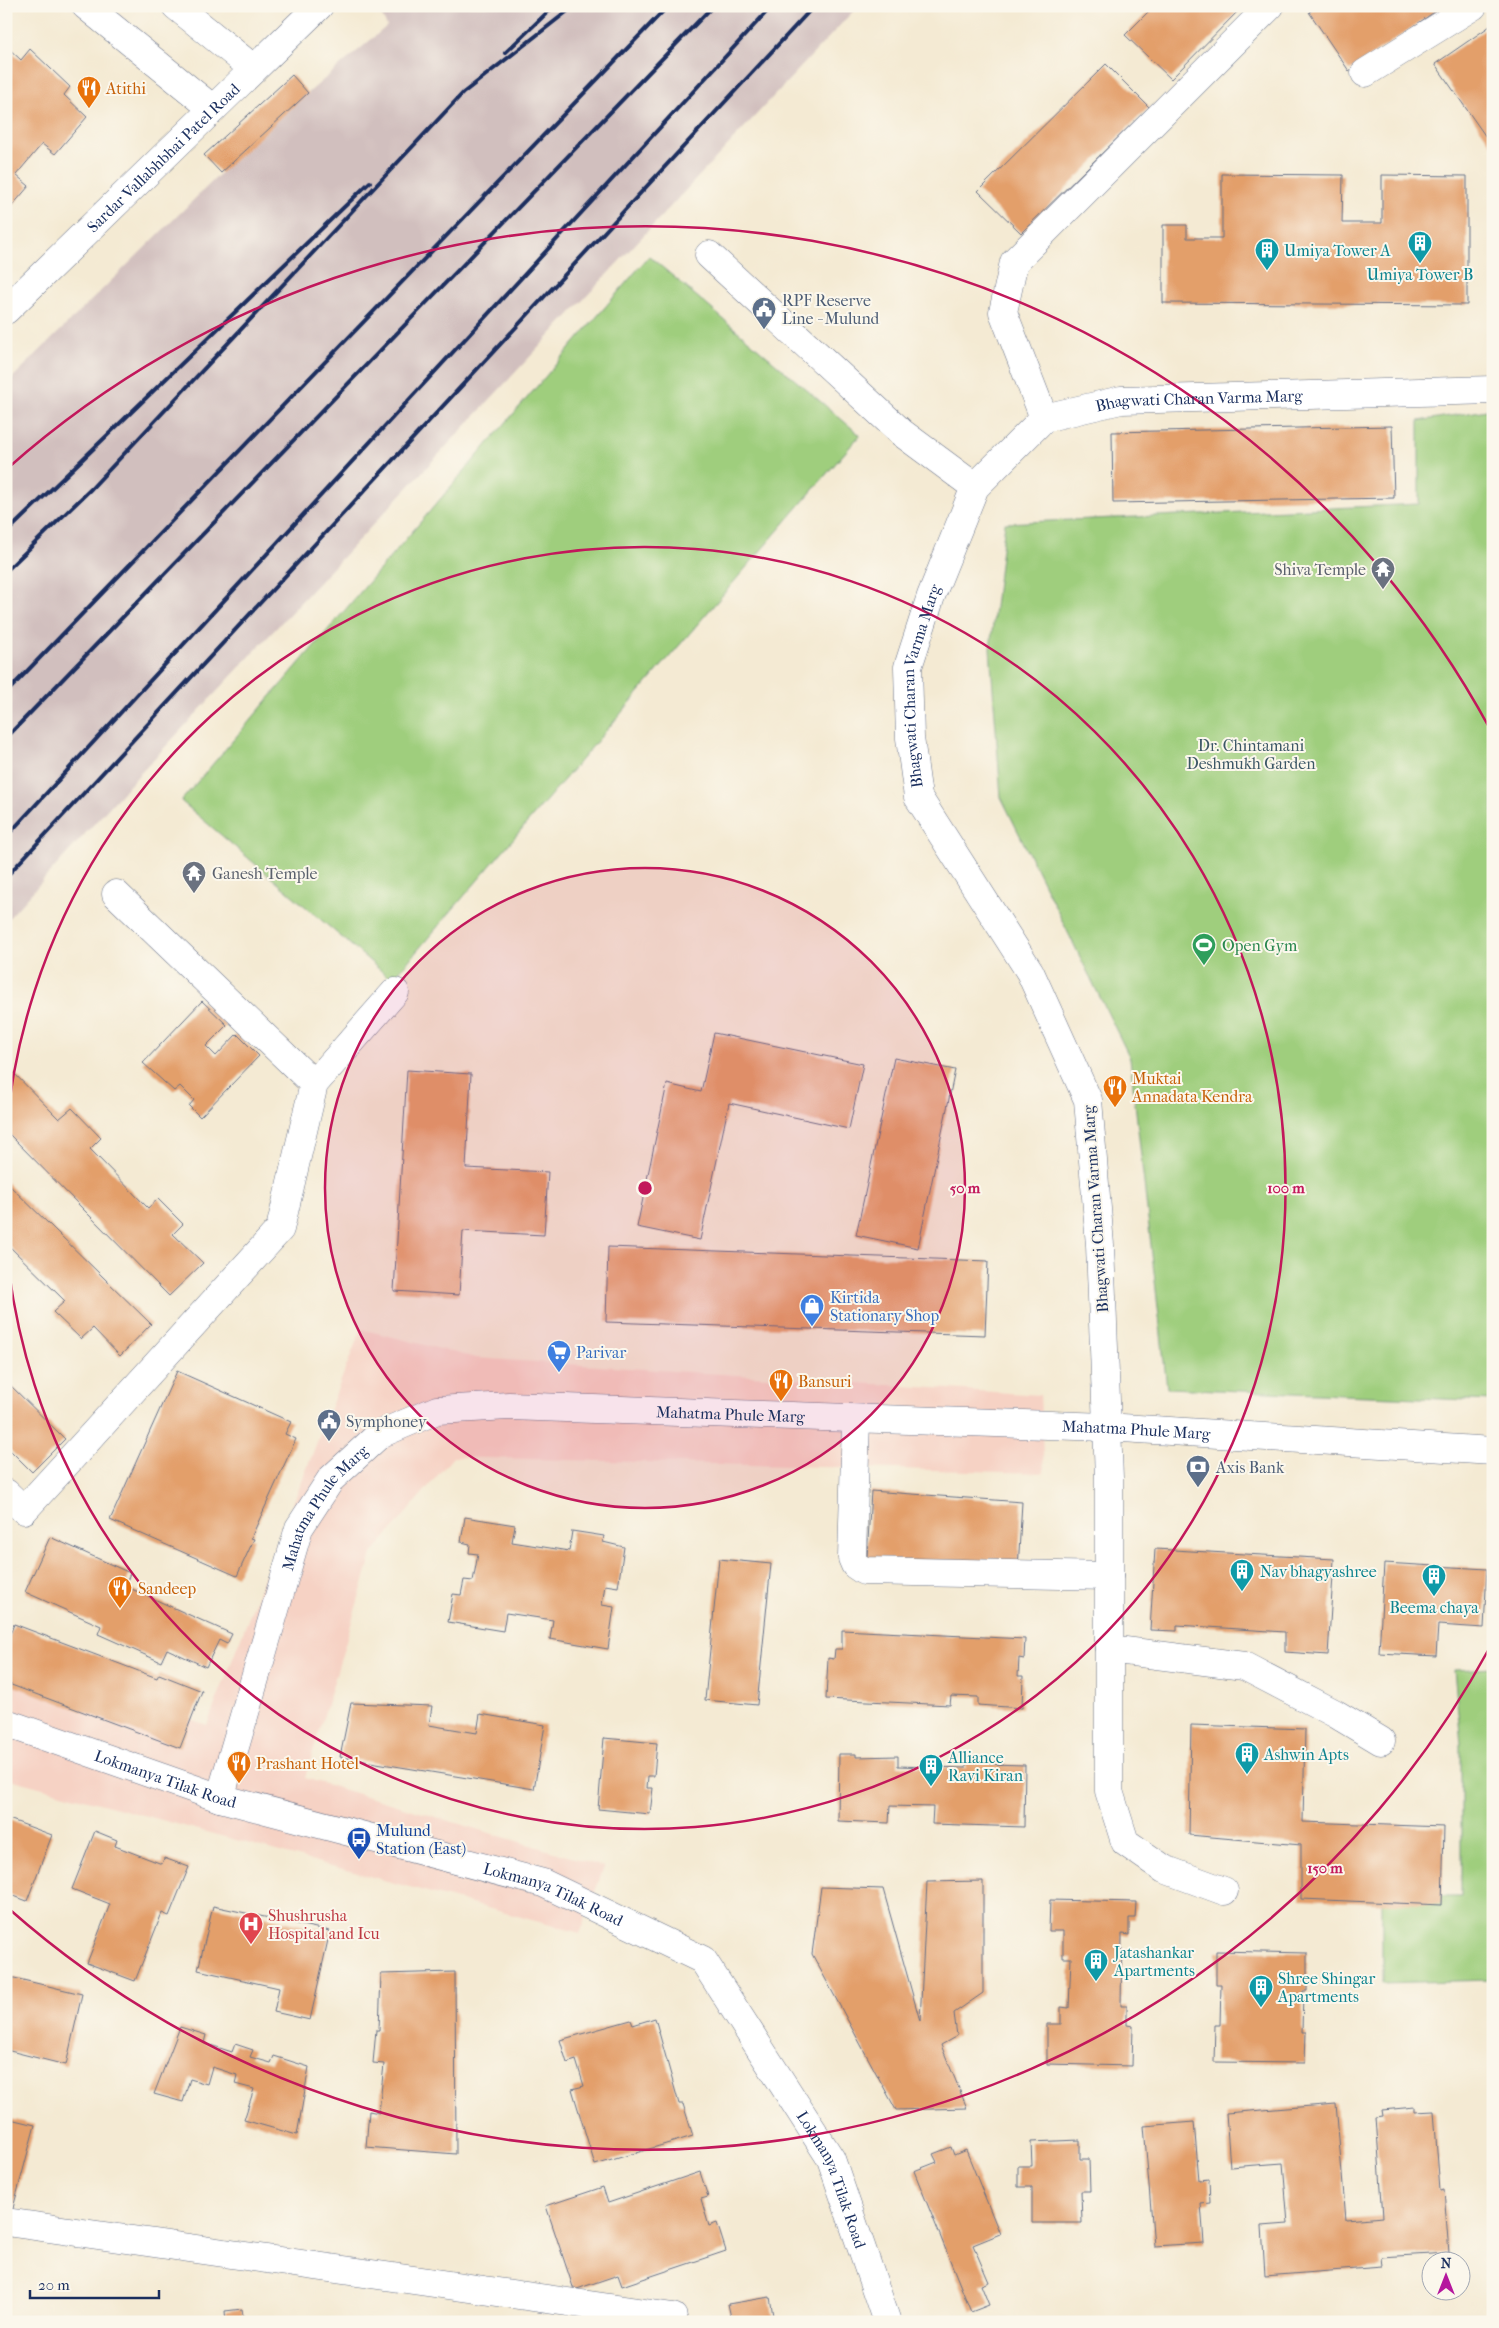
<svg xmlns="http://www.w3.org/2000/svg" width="1499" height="2328" font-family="'IM FELL French Canon',serif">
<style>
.built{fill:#f6d2c4}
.industrial{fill:#d1bfbe}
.green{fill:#9fce7d;stroke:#5d7e6e}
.building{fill:#e39f6b}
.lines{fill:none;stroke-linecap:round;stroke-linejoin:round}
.minor-casing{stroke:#677087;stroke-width:29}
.major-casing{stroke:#677087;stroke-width:29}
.minor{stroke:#fff;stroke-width:28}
.major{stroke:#fff;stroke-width:28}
.rail{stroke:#1b2f5e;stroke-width:4}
.ring{fill:none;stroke:#c2185b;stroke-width:2.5}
.labels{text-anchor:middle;stroke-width:4;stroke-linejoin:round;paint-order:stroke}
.food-label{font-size:16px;fill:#c56008;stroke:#fbf7ec;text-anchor:start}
.street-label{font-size:16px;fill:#1b2f5e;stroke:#fbf7ec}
.culture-label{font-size:16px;fill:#0d838f;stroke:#fbf7ec;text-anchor:start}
.service-label{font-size:16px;fill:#4e5e75;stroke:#fbf7ec;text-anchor:start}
.worship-label{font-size:16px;fill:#5b616d;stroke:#fbf7ec;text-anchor:end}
.park-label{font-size:16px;fill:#3c5766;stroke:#fbf7ec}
.leisure-label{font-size:16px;fill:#27864d;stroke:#fbf7ec;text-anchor:start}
.shop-label{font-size:16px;fill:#366cbe;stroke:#fbf7ec;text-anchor:start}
.transit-label{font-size:16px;fill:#164399;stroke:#fbf7ec;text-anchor:start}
.health-label{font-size:16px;fill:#be3a42;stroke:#fbf7ec;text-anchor:start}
.centre{fill:#c2185b;stroke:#fbf7ec;stroke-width:2.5}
.ring-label{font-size:15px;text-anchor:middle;font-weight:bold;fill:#c2185b;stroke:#fbf7ec;stroke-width:4;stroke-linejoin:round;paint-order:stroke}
</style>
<rect width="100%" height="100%" fill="#fbf7ec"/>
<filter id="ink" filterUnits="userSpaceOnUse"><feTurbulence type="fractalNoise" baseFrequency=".02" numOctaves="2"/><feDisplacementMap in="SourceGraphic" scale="10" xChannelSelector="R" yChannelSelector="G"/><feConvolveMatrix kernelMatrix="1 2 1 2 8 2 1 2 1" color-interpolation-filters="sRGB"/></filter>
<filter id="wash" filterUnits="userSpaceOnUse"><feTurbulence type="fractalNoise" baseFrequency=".0096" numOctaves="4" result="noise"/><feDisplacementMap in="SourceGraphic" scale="20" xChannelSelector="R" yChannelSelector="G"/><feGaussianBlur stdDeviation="1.12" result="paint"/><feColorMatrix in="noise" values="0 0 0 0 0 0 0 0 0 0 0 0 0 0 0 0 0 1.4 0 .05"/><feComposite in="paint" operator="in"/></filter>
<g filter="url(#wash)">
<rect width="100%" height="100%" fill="#f4ead3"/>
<path class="built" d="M361,1329L476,1358L1040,1395L1044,1473L453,1457L372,1554L305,1778L604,1867L580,1933L6,1778V1655L207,1725Z"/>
<path class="industrial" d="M386,6H858L122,793L6,921V384L221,173L308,93L387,26L380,12Z"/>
<path class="green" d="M649,256L860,435L392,980L181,801Z
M1493,409V1401L1167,1388L1130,1058L1001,797L990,649L1005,523L1419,504V421Z
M1493,1668V1980L1382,1983V1896H1461V1744L1454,1670Z"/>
<g id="blocks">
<path class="building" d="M1154,6H1243L1171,79L1125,35Z
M1318,6H1443L1349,71L1309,12Z
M1493,24V147L1435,64Z
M6,46L21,60L30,49L70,87L64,95L87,117L55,154L42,144L16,175L29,186L6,213Z
M1106,64L1149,107L1021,233L978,191Z
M292,75L308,93L221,173L204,155Z
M1222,174L1343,175L1342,223H1382V175L1467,176V305L1163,303V225H1187V238H1222Z
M1392,426L1394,498L1113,503L1112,432Z
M202,1001L227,1025L206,1046L216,1056L237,1034L259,1056L200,1117L189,1106L194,1100L180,1086L174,1091L143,1063Z
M714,1033L863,1064L849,1129L729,1103L700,1240L637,1227L667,1084L701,1092Z
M894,1058L955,1070L918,1248L856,1235Z
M6,1065L59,1119L72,1108L101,1138L90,1149L148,1208L158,1199L183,1224L173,1234L203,1263L169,1296L6,1131Z
M407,1070L471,1074L466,1168L548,1172L544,1235L463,1231L459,1295L394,1291Z
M6,1182L151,1324L120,1356L93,1328L81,1339L53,1312L65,1301L6,1243Z
M608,1247L988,1261L985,1335L606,1322Z
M177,1371L291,1422L285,1434L296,1439L251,1538L254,1539L237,1576L110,1520Z
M6,1381L65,1439L32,1472L6,1446Z
M871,1491L1022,1502L1018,1569L867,1558Z
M465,1517L515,1525L512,1542L569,1551L572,1531L604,1536L603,1542L624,1547L618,1587L605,1585L602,1605L614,1607L608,1649L550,1639L553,1620L506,1613L503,1631L448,1622L453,1594L461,1595L464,1580L473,1581L478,1554L469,1553L470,1544L461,1542Z
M50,1537L130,1573L125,1586L232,1634L227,1644L219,1640L206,1667L167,1649L161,1662L98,1634L101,1626L25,1592Z
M1155,1549L1334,1559L1328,1655L1285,1652V1632L1177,1625V1631L1150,1630Z
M719,1559L771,1564L757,1705L705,1700Z
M1384,1563L1487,1569L1484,1628L1438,1625L1436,1656L1379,1653Z
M14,1624L157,1678L159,1674L202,1691L180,1748L6,1683V1645Z
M842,1630L1025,1639L1024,1659L1019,1658L1018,1676H1023L1022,1708L978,1705V1697L951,1696L950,1705L826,1699L828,1658L834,1659L835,1649H842Z
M351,1703L432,1706L429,1725L477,1733L480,1714L545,1725L534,1789L340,1757Z
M1191,1725L1305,1729L1303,1822L1444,1827L1442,1905L1301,1899V1845L1189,1835Z
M604,1738L657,1743L654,1776H648L647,1788H653L650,1814L598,1809Z
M839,1754H856V1757L898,1756V1766L966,1768V1761L989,1762V1764L1025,1765L1024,1827L932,1824L933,1807L890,1806L889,1823L838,1821Z
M6,1818L52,1835L27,1901L6,1893Z
M95,1831L117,1840L115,1846L162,1864L164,1858L189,1867L169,1916L162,1913L135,1981L87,1963L110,1904L72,1889Z
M983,1881V1993L954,2013L957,2036L941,2045L967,2108L896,2110L812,1954L821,1887L883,1889L920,2021L927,1882Z
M1050,1900L1136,1902L1135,1918H1129V1935L1122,1934L1121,2006H1127V2025L1133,2026L1132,2066L1047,2064V2024H1061V2007L1069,2008L1071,1958H1063V1931H1049Z
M213,1906L330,1931L310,2020L274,2012L279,1988L198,1970Z
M1216,1951L1307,1953V1991H1303L1302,2032H1306L1305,2063L1214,2062L1215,2025H1220L1221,1984H1216Z
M455,1972L456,2154L366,2147L369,2111L379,2113L384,2064L373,2063L376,2030H379L381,1974Z
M6,1976L82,1994L66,2065L6,2050Z
M655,2018L679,2104H683L693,2136L595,2165L572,2089L584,2086L576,2060L567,2063L560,2040L631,2020L633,2025Z
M180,2027L206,2035L204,2043L232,2052L235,2044L253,2050L250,2057L271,2063L274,2056L309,2067L297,2135L244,2120L254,2089L235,2084L237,2075L212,2067L207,2084L190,2079L183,2102L154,2094Z
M1336,2104L1346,2220L1383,2217L1376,2117L1383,2116L1382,2110L1415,2107V2112L1434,2111L1440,2191L1444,2190L1449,2253L1381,2257L1382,2267L1265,2276L1262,2226L1288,2224L1283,2163L1230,2167L1226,2113Z
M6,2118L35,2125L12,2212L6,2211Z
M1194,2122L1199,2180L1209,2179L1210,2203L1201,2204L1204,2243L1154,2246L1144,2126Z
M1080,2140V2159H1089L1090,2191H1081L1082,2223H1032V2187H1018V2166H1032L1031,2142Z
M951,2147L954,2155L966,2150L1000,2234L973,2245L989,2282L981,2285L989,2305L971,2312L914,2171L937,2162L933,2154Z
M700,2172L708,2197L701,2199L709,2226L717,2223L726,2251L622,2286L618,2275L574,2290L546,2206L603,2187L608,2203Z
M770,2297L774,2322H732L728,2304Z
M242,2309L244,2322H226L225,2311Z"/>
</g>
</g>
<g filter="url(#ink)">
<use href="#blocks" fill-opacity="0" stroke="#677087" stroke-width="1"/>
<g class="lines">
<defs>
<g id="minor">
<path d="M86,6L213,109"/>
<path d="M176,6L254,69"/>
<path d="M1365,73L1473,6"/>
<path d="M709,255L902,433L975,487"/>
<path d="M1044,418L1003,312L1014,262L1270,6"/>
<path d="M116,894L314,1084"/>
<path d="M856,1419L852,1558L855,1565L864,1571L1109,1576"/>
<path d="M6,1493L24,1510L280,1229L314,1084L395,992"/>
<path d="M1109,1649L1244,1666L1336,1714L1381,1741"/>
<path id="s1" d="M6,1723L220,1798L543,1883L703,1960L831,2159L887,2322"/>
<path id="s2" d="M220,1798L299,1528L331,1479L380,1434L437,1410L509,1406L1106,1427L1493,1451"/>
<path id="s3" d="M1224,1891L1164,1869L1125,1842L1109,1791V1478L1100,1245L1088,1100L1030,972L918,797L910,738L908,667L931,596L975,487L1044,418L1121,400L1493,390"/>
<path d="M6,2222L673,2317"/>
</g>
<g id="major">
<path id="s4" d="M6,310L319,6"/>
</g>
</defs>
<use href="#minor" class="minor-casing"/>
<use href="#major" class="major-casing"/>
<use href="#minor" class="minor"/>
<use href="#major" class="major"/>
<path class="rail" d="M505,53L554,6
M6,533L370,182
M6,571L91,489L463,93L574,6
M6,693L668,6
M6,738L713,6
M6,837L772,6
M6,877L814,6"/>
</g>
</g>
<circle cx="645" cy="1188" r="320" fill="#c2185b" fill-opacity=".12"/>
<g class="ring">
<circle cx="645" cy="1188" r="320"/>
<path d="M6 1132A641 641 0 1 1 6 1244"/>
<path d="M1490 1647A961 961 0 0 1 8 1908M8 468A961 961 0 0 1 1490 729"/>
</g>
<defs>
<symbol id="restaurant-pin" viewBox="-11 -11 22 30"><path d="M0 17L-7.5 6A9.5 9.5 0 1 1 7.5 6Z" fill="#e8710a" stroke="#fbf7ec"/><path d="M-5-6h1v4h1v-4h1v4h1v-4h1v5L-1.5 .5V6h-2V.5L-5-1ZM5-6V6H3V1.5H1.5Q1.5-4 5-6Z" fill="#fff"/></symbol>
<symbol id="building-pin" viewBox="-11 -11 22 30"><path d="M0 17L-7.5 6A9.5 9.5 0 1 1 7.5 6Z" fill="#0f9aa8" stroke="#fbf7ec"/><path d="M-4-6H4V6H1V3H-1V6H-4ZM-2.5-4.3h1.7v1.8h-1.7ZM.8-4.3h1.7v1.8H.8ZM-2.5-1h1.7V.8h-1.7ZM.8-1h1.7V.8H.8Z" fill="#fff"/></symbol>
<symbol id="civic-pin" viewBox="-11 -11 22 30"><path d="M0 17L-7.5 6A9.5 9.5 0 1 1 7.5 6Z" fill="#5c6f8a" stroke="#fbf7ec"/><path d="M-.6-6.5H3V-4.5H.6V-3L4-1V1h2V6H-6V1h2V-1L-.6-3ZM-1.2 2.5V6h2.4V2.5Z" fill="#fff"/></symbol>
<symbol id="temple-pin" viewBox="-11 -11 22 30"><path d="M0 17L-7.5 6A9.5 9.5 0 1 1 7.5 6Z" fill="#6b7280" stroke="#fbf7ec"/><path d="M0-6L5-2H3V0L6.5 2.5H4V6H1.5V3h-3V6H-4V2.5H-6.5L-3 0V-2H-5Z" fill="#fff"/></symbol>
<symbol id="stadium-pin" viewBox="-11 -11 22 30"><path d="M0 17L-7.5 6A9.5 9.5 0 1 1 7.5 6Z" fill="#2e9e5b" stroke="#fbf7ec"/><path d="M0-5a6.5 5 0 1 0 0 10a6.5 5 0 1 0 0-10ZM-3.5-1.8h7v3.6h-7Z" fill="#fff"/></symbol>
<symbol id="shop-pin" viewBox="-11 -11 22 30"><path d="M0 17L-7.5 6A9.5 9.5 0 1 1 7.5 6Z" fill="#3f7fe0" stroke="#fbf7ec"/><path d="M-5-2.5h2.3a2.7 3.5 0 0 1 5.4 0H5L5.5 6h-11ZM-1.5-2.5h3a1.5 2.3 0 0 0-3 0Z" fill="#fff"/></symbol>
<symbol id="supermarket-pin" viewBox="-11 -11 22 30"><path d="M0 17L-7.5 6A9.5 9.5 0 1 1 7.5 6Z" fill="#3f7fe0" stroke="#fbf7ec"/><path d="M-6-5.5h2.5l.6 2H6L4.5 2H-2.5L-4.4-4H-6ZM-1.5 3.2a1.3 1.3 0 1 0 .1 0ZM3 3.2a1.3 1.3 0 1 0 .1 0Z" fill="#fff"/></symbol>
<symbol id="bank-pin" viewBox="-11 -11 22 30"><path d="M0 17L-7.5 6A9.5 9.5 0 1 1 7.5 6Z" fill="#5c6f8a" stroke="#fbf7ec"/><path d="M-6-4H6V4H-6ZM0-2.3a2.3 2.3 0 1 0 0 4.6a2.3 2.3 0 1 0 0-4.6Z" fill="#fff"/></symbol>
<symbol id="bus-pin" viewBox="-11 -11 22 30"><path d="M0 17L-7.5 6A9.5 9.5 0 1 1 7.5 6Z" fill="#1a4fb4" stroke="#fbf7ec"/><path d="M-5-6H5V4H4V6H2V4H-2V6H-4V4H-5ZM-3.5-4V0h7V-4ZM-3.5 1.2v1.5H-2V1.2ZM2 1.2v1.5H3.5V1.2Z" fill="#fff"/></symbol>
<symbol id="hospital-pin" viewBox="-11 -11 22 30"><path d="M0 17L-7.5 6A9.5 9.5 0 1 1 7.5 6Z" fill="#e0444e" stroke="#fbf7ec"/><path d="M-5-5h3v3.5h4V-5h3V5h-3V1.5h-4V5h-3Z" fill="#fff"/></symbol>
</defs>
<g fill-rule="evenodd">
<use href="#restaurant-pin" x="75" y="74" width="28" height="38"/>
<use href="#building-pin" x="1406" y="229" width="28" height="38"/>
<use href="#building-pin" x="1253" y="236" width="28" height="38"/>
<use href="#civic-pin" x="750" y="295" width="28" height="38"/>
<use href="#temple-pin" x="1369" y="555" width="28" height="38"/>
<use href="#temple-pin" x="180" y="859" width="28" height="38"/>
<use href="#stadium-pin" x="1190" y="931" width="28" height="38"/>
<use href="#restaurant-pin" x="1101" y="1073" width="28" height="38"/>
<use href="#shop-pin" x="798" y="1292" width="28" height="38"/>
<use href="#supermarket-pin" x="545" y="1338" width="28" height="38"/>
<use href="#restaurant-pin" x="767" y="1367" width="28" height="38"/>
<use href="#civic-pin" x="315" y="1407" width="28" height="38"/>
<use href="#bank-pin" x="1184" y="1453" width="28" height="38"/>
<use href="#building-pin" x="1228" y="1557" width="28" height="38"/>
<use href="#building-pin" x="1420" y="1562" width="28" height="38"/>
<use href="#restaurant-pin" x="106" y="1574" width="28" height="38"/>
<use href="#building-pin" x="1233" y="1740" width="28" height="38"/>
<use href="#restaurant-pin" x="225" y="1749" width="28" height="38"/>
<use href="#building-pin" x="917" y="1752" width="28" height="38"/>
<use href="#bus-pin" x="345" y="1825" width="28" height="38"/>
<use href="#hospital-pin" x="237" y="1910" width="28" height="38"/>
<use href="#building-pin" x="1082" y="1947" width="28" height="38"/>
<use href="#building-pin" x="1247" y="1973" width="28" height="38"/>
</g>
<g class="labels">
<g class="food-label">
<text x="106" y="94">Atithi</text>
<text x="1132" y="1084">Muktai<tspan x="1132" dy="18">Annadata Kendra</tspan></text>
<text x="798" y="1387">Bansuri</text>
<text x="138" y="1594">Sandeep</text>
<text x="256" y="1769">Prashant Hotel</text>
</g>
<g class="street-label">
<text dy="6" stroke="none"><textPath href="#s4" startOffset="219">Sardar Vallabhbhai Patel Road</textPath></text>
<text dy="6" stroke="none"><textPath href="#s3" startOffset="1782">Bhagwati Charan Varma Marg</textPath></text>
<text dy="6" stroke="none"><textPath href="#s3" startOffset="1318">Bhagwati Charan Varma Marg</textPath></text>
<text transform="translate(1095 1209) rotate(-94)" y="6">Bhagwati Charan Varma Marg</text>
<text dy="6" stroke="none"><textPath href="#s2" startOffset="762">Mahatma Phule Marg</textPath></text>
<text dy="6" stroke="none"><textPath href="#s2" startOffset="1168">Mahatma Phule Marg</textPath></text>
<text dy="6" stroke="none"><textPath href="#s2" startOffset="312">Mahatma Phule Marg</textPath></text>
<text dy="6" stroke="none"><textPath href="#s1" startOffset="169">Lokmanya Tilak Road</textPath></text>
<text dy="6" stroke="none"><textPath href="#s1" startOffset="574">Lokmanya Tilak Road</textPath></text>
<text dy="6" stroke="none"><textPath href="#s1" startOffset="994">Lokmanya Tilak Road</textPath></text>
</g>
<g class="culture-label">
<text x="1284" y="256">Umiya Tower A</text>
<text x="1420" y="280" text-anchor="middle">Umiya Tower B</text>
<text x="1260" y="1577">Nav bhagyashree</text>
<text x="1434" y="1613" text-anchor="middle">Beema chaya</text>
<text x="1264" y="1760">Ashwin Apts</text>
<text x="948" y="1763">Alliance<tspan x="948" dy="18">Ravi Kiran</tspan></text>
<text x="1114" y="1958">Jatashankar<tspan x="1114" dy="18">Apartments</tspan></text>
<text x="1278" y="1984">Shree Shingar<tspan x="1278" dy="18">Apartments</tspan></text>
</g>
<g class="service-label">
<text x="782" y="306">RPF Reserve<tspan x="782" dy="18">Line - Mulund</tspan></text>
<text x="346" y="1427">Symphoney</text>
<text x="1216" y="1473">Axis Bank</text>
</g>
<g class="worship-label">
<text x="1366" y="575">Shiva Temple</text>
<text x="212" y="879" text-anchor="start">Ganesh Temple</text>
</g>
<g class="park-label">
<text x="1251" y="751">Dr. Chintamani<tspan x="1251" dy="18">Deshmukh Garden</tspan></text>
</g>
<g class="leisure-label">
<text x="1222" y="951">Open Gym</text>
</g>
<g class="shop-label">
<text x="830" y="1303">Kirtida<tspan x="830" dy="18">Stationary Shop</tspan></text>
<text x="576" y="1358">Parivar</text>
</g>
<g class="transit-label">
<text x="376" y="1836">Mulund<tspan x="376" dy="18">Station (East)</tspan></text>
</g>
<g class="health-label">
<text x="268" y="1921">Shushrusha<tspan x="268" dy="18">Hospital and Icu</tspan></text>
</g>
</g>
<circle cx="645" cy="1188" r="8" class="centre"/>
<g class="ring-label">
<text x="965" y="1193">50 m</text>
<text x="1286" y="1193">100 m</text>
<text x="1325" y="1873">150 m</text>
</g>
<rect width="1499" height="2328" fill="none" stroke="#fbf7ec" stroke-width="25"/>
<g transform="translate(1446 2276)"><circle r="24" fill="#fbf7ec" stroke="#a1a7b3"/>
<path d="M0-4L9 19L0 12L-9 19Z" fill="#b5179e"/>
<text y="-8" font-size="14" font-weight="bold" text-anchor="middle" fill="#1b2f5e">N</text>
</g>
<path d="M30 2290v8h129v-8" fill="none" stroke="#1b2f5e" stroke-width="2.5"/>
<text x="38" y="2290" font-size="15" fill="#1b2f5e" stroke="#fbf7ec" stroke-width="4" paint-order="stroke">20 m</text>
</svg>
